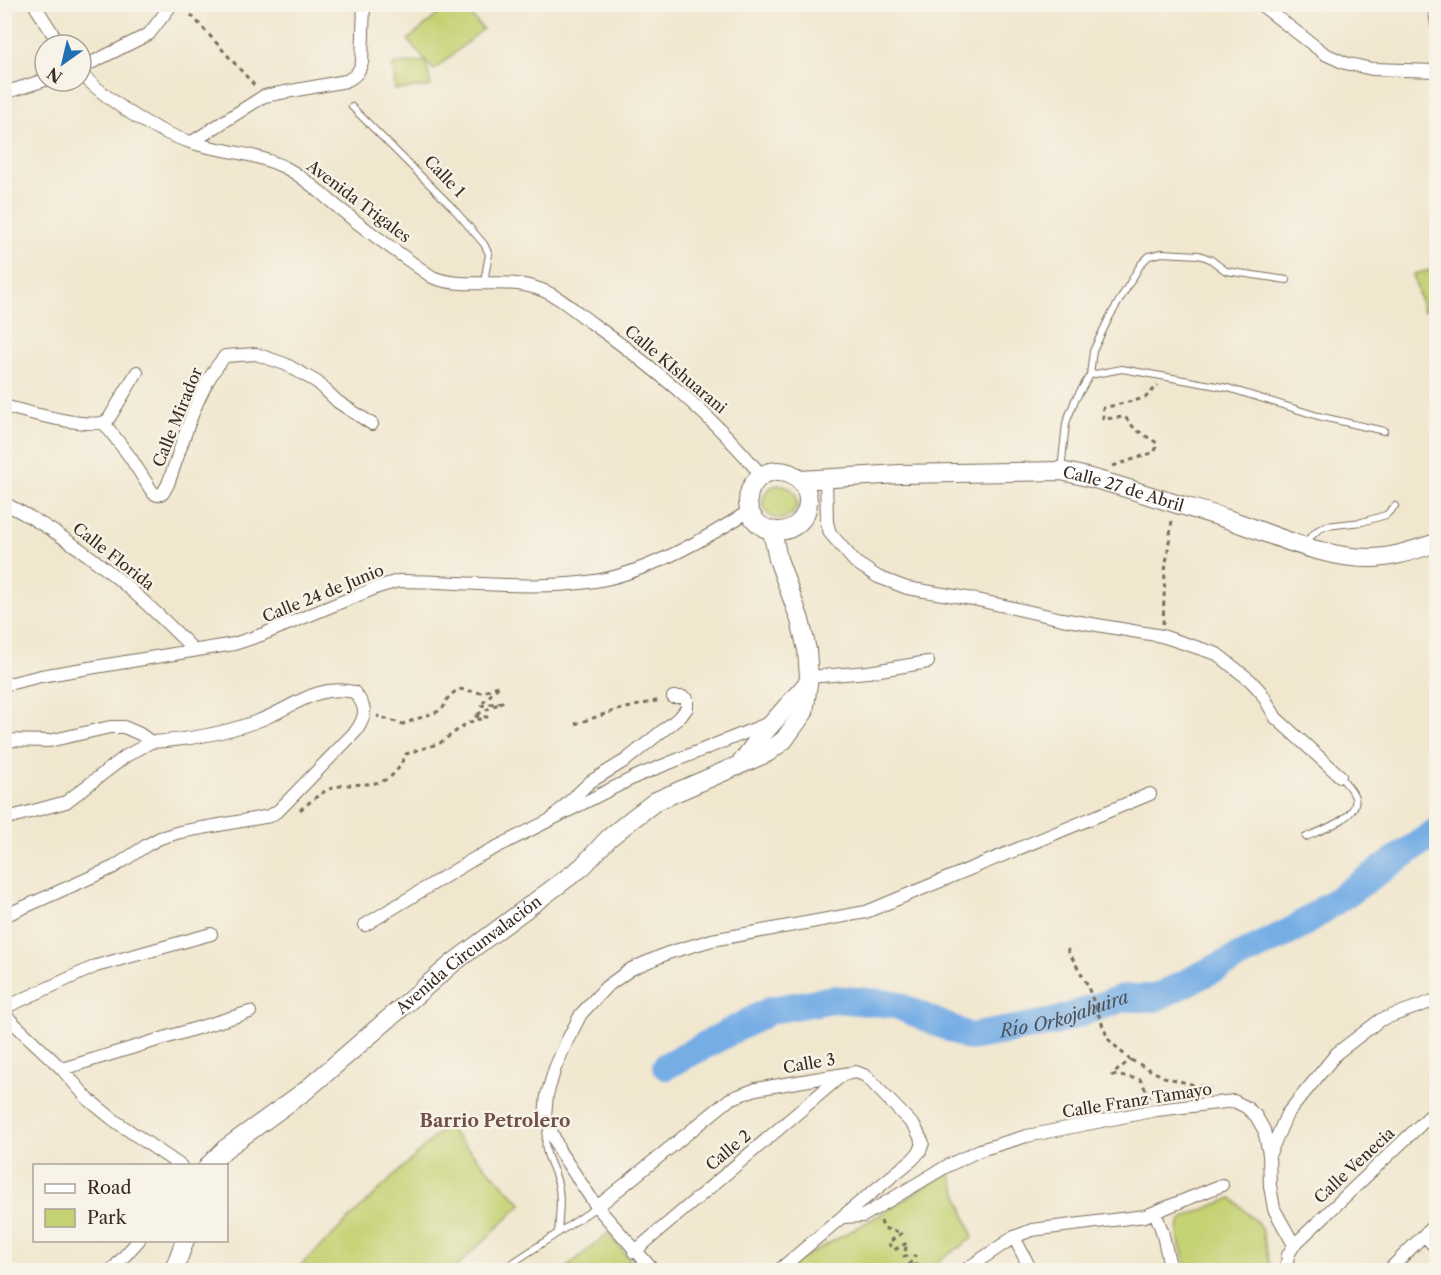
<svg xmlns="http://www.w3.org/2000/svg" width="1441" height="1275" font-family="'Libre Caslon Text',serif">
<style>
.green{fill:#c5d273;stroke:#807e48;stroke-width:1.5}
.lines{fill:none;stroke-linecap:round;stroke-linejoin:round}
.river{stroke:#76ade5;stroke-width:28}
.service-casing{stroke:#7b6c5c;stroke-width:8}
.pedestrian-casing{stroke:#7b6c5c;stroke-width:11}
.minor-casing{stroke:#7b6c5c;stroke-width:14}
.secondary-casing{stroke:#7b6c5c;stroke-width:20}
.path{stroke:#7b6c5c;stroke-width:3;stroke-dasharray:4.5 4.5;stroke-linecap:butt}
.service{stroke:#fff;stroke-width:6}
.pedestrian{stroke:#fff;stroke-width:9}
.minor{stroke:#fff;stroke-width:12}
.secondary{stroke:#fff;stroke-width:18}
.labels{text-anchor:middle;stroke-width:5;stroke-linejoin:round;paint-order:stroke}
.street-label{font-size:16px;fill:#3b2a1e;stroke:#f7f3e8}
.water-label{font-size:18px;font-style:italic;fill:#4d515a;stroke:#f7f3e8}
.neighbourhood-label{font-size:18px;font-weight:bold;fill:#6f4f46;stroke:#f7f3e8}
</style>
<rect width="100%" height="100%" fill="#f7f3e8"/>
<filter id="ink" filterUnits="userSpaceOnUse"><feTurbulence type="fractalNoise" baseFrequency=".0167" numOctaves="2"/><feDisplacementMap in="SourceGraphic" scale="12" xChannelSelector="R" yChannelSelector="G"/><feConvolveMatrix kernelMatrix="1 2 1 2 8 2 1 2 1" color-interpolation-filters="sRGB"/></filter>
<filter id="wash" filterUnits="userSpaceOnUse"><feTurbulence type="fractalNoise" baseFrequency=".008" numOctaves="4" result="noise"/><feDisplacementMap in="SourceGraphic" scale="24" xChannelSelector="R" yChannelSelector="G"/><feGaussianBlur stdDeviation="1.35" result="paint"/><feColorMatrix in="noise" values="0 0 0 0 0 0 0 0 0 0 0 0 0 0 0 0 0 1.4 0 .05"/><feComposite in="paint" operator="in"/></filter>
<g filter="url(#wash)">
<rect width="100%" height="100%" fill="#f1e7cf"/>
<path class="green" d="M449,5H461L483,29L434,70L426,61L431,86L395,90L393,65L426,61L408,40Z
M1436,269V307L1423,311L1413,274Z
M763 502a17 17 0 1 1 34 0a17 17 0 1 1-34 0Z
M446,1126L522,1204L453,1270H296Z
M950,1172L973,1238L925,1270H787L799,1260L869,1221Z
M1232,1198L1258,1224L1262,1231L1271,1270H1188C1184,1255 1171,1231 1183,1218Z
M608,1233L631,1261L620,1270H566L565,1269Z"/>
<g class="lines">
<path class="river" id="s1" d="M666,1066L771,1010L834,999L894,1004L970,1037L1054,1022L1123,998H1155L1295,929L1436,832"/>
</g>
</g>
<g filter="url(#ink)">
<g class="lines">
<defs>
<path id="service" d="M352,107L453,208L484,244L489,254L484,282
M1090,375L1122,369L1167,377L1228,388L1318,416L1384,431
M1061,470L1066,423L1075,400L1090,375L1093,351L1109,318L1141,264L1149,256L1162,253L1199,255L1210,259L1226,271L1287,280
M1303,544L1318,530L1326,526L1362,522L1386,515L1395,506
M1306,837C1320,831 1364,816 1354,795C1351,788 1344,782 1340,776
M547,1129C542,1155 550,1157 557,1180C562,1197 559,1215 558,1233
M502,1270L597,1207"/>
<path id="pedestrian" d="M1432,4L1436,27"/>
<path id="minor" d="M34,4L60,45
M1260,4L1325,54L1345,63L1372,69L1436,71
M81,68L149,34L172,4
M81,74C113,104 151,130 193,143C224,152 257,153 286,168C308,179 324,197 344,212C372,235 403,256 432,277C462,290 503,277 536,288C557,294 575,311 593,324C656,369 713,416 762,476
M4,93L45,80
M192,142L264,96L346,81C356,76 359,72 362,62L364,4
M4,406C23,411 94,431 108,420L137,372
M104,423L130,457L153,493L157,495L163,493L168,484C184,441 195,391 225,356L256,354L285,364L317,382L338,402L372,424
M826,478L827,522L830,533L855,562L878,577L907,588L973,599L1062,619L1162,636L1217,654L1251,681L1261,692L1276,718L1340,776
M4,503C79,541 135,590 193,649
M809,677L868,672L928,662
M4,685L41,676L234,644L261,635L378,587L398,581C462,581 532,591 595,581C646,573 707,538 749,511
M4,740L49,741L110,727H124L140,734L151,742C187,740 221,734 255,722C291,710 314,683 354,692C367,707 367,715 356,731L279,810L270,816L180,832L160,838L147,845L114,867L4,916
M555,815L590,782L626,760L681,716L687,708V699L683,697H673
M4,819L66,802L126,756L151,742
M365,925L477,857L637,776L769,723
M4,1008L96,966L211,934
M4,1014L62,1069L88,1099L115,1121L181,1166
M62,1069L250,1012
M1270,1153L1287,1114L1337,1053L1380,1020L1436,1000
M597,1207L730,1099L756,1089L856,1072L866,1076L915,1127L923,1143L920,1151L913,1159L842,1217
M1155,1212L1162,1231L1171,1270
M1424,1235L1436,1248
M1014,1237L1031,1270
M634,1252L841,1076
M112,1270L139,1240
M653,1270L597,1207L560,1152L545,1116L547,1095L555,1068L567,1041L581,1014L606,987L631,969L668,953L712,940L866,912L1150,794
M779,1270L842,1217L863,1216L947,1166L980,1150L1027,1136L1157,1110L1234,1101L1246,1107L1256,1116L1264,1130L1269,1154L1270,1186L1274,1209L1294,1245
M965,1270L1014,1237L1032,1230L1145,1216L1222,1185
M1286,1270L1288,1255L1294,1245L1436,1110
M1389,1270L1436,1223"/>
<g id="secondary">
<circle cx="778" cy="501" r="30"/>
<path id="s2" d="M800,480L900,474L1061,471C1097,478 1132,490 1167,501C1189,508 1211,513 1233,521C1276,536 1323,558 1370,558C1393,558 1414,550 1436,543"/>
<path d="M741,763L760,737L806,685"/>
<path id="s3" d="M208,1166L225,1149L305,1091L453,963L582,867L609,838L631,820L656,801L767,753L784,740L804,712L809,677L807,650L800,620L778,559L772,531"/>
<path d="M174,1270L185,1240"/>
</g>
</defs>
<use href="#service" class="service-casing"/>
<use href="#pedestrian" class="pedestrian-casing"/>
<use href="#minor" class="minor-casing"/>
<use href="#secondary" class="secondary-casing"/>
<path class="path" d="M185,8L255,86
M1113,466L1155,452L1157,443L1135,429L1125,417L1103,419V408L1145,398L1158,385
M1163,624L1165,571L1172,520
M575,724L614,711L660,700
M300,810C313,800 323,789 340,786C360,782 383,789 397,770C401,766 403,759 406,754L440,743L467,723L487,717L474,716L502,702L480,706L500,685L482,693L459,689L449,696L442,710L403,724L377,716
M1067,949L1086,982L1108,1039L1130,1060L1112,1075L1140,1079L1150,1098
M1131,1060L1164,1077L1214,1090
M881,1221L883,1228L902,1233L888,1243L894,1250L907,1243L904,1256H915L909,1265H921V1270"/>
<use href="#service" class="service"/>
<use href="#pedestrian" class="pedestrian"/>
<use href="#minor" class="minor"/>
<use href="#secondary" class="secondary"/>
</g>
</g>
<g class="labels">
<g class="street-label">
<text transform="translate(445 176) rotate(46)" y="6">Calle 1</text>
<text transform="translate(359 201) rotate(37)" y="6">Avenida Trigales</text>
<text transform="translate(676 369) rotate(40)" y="6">Calle KIshuarani</text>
<text transform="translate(177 417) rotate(-68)" y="6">Calle Mirador</text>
<text dy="6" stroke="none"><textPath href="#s2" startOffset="326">Calle 27 de Abril</textPath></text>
<text transform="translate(114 556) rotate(38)" y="6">Calle Florida</text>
<text transform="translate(323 593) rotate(-22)" y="6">Calle 24 de Junio</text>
<text dy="6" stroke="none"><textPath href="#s3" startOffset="336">Avenida Circunvalación</textPath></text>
<text transform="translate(809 1063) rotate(-10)" y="6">Calle 3</text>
<text transform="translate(1137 1100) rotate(-9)" y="6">Calle Franz Tamayo</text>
<text transform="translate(728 1150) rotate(-40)" y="6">Calle 2</text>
<text transform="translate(1354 1165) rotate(-43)" y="6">Calle Venecia</text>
</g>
<g class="water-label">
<text dy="6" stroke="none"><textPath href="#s1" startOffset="423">Río Orkojahuira</textPath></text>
</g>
<g class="neighbourhood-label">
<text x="495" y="1127">Barrio Petrolero</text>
</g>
</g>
<rect width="1441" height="1275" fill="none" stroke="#f7f3e8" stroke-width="24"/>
<rect x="33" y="1164" width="195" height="78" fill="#f7f3e8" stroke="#aca397" stroke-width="1.5"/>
<rect x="45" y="1184" width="30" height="9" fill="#ffffff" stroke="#aca397" stroke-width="1.5"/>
<text x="87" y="1194" font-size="18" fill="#3b2a1e">Road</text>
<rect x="45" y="1209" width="30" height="18" fill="#c5d273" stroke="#aca397" stroke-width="1.5"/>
<text x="87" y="1224" font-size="18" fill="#3b2a1e">Park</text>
<g transform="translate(63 63) rotate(214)"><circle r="28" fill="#f7f3e8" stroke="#aca397" stroke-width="1.5"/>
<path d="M0-4.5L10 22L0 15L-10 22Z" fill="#1f6fb2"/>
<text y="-9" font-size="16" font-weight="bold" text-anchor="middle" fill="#3b2a1e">N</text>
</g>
</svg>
